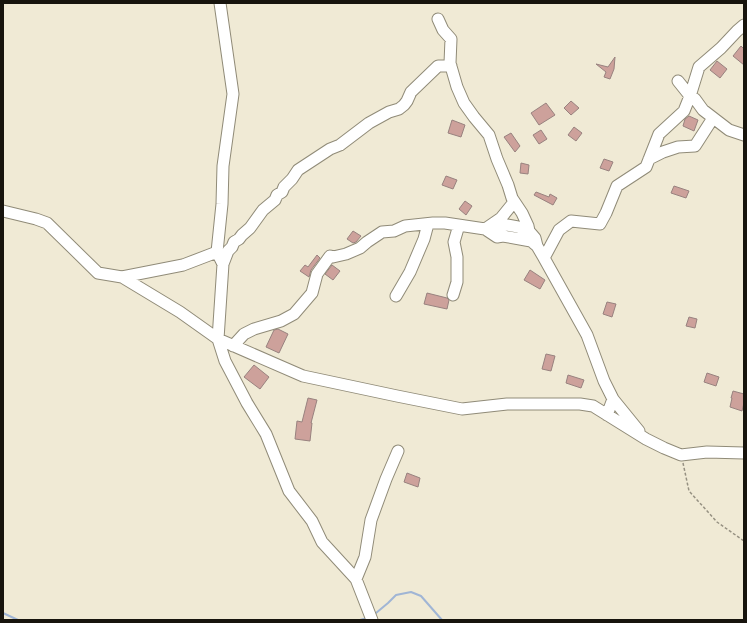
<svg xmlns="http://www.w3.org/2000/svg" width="747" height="623" font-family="Montserrat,sans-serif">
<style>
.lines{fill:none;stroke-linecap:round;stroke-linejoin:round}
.stream{stroke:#a0b5d5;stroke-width:2}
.building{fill:#cda19b;stroke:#98827f}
.minor-casing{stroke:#908b78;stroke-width:13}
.path{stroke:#969182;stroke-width:1.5;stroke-dasharray:3 2;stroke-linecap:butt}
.minor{stroke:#fff;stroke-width:11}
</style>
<rect width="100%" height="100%" fill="#f0ead5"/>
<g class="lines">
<path class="stream" d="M3,613L18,620
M376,613L388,603L396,595L411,592L421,596L442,620
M360,620L367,618"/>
</g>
<path class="building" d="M741,46L744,49V65L733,56Z
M615,57L614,69L610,79L604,77L606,72L596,64L608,67Z
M717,61L727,69L720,78L710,70Z
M571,101L579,108L571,115L564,108Z
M546,103L555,115L539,125L531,113Z
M689,116L698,120L694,131L683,126L685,119Z
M452,120L465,125L461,137L448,133Z
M574,127L582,133L576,141L568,135Z
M541,130L547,139L539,144L533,135Z
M511,133L520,146L515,152L504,137Z
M604,159L613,162L609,171L600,168Z
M521,163L529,165L528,174L520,173Z
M446,176L457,180L453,189L442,185Z
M674,186L689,191L686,198L671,193Z
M536,192L549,197L550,194L557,198L553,205L534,195Z
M465,201L472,206L466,215L459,209Z
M353,231L361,236L356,242L353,243L347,239Z
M317,255L320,258L311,270L309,277L300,271L305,265L308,267Z
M332,265L340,271L333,280L325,274Z
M530,270L545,280L540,289L524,280Z
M427,293L447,298L449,300L447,309L424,304Z
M607,302L616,304L612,317L603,314Z
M689,317L697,319L695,328L686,326Z
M278,329L288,334L279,353L266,347L274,330Z
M546,354L555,356L551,371L542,369Z
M254,365L269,377L260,389L244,377Z
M707,373L719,377L716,386L704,382Z
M568,375L584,380L581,388L566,383Z
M733,391L744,394V403L742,411L730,407L732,398H731Z
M308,398L317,400L311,423H312L310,441L295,439L297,421L302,422Z
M407,473L420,478L418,487L404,482Z"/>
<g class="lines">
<defs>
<path id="minor" d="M438,19L443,30L451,39L450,63L457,87L464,103L474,117L489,135L497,159L508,185L512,198L522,213L528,226L529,231
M678,81L690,96L695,99L703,110L729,130L744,135
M649,159L663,152L678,147L695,146L713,118
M514,202L501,218L485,229L497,237L503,236L531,241L537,246
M3,211L36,219L47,223L98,273L122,277L180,312L218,339L303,376L397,396L462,409L507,404H580L593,406L646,439L664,448L681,455L707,452L744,453
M217,252L223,264L218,339L225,361L247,403L266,434L289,491L312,521L322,542L356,579L372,620
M223,264L228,251L232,247L234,242L239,239L242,235L250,228L263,210L275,200L277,195L282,192L284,187L292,179L298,170L330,149L340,145L369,123L389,112L399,109L404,105L407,101L411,92L438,66H451
M122,277L183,265L217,252L222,204L223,166L233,94L220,3
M453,295L457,282V257L454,242L459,225
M396,296L410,272L424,239L428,224
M233,346L244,334L254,329L281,321L294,314L312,293L317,274L330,256L333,257L346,254L360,248L367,242L382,232L394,231L405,226L433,223H445L485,229L507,225L518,227L529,231L535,238L537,246L544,258
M613,399L639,431
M607,415L613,399L604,381L587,335L544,258L559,230L571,221L600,224L606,213L617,186L646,167L659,134L684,111L690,96L699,67L721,48L737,31L744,25
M356,579L365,557L371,520L386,479L398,451"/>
</defs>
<use href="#minor" class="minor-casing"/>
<path class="path" d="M683,463L689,491L717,522L744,541"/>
<use href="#minor" class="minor"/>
</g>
<rect width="747" height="623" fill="none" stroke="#17140d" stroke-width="8"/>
</svg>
